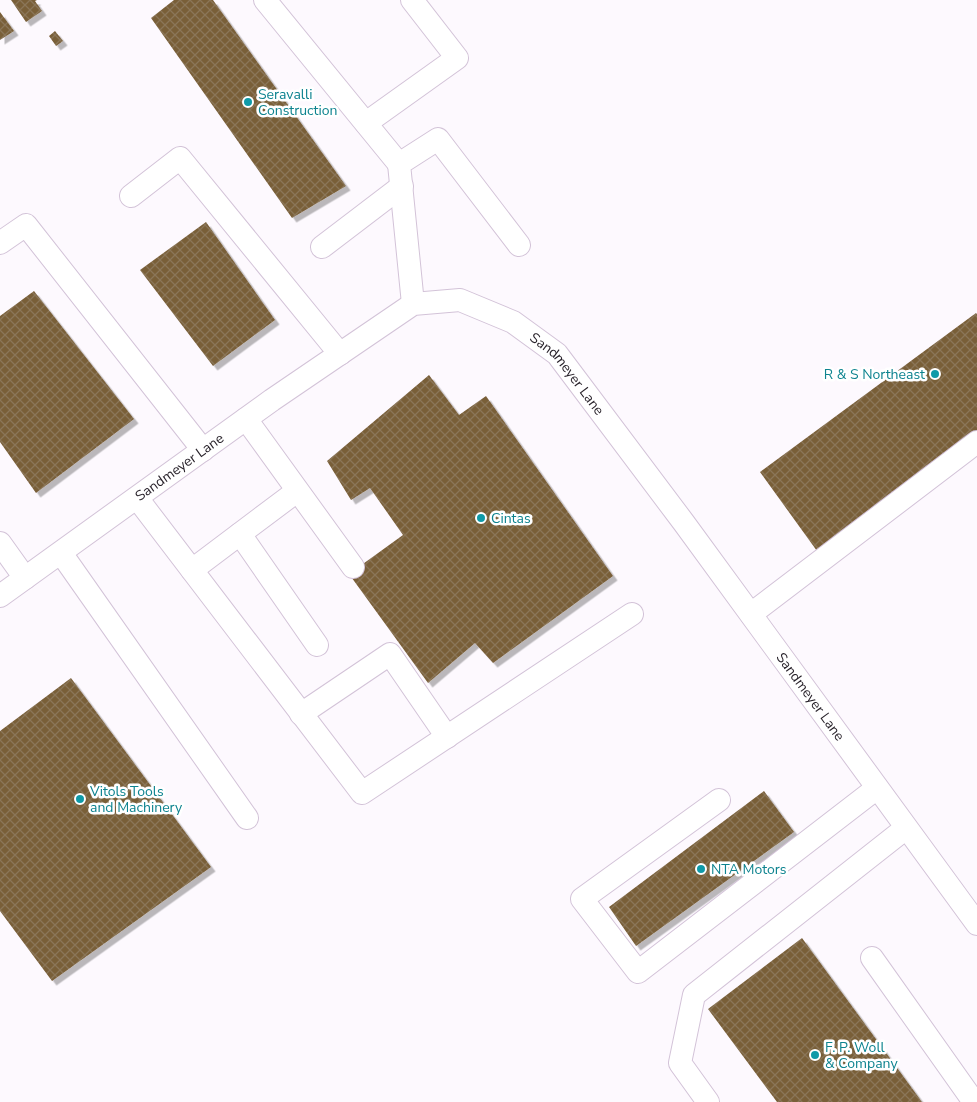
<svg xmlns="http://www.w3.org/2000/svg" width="977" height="1102" font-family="'Nunito Sans',sans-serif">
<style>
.building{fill:url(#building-cross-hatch);filter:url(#shadow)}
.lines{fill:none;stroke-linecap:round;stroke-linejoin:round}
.minor-casing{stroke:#d3c3d8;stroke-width:24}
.minor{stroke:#fff;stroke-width:22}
.culture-dot{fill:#0f9aa8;stroke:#fff;stroke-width:2}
.labels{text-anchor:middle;stroke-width:5;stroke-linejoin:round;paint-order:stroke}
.culture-label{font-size:14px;fill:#0d838f;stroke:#fff;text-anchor:start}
.street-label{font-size:14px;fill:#251f27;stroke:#fff}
</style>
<defs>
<pattern id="building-cross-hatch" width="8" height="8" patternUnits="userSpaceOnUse" patternTransform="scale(1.25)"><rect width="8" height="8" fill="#795e37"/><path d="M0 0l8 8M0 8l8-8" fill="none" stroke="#8a7659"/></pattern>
<filter id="shadow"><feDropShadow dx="4.5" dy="4.5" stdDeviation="0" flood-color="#0004"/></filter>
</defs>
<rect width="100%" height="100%" fill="#fdf9fe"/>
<path class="building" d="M11,0H37L35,1L42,11L26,22Z
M174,0H213L346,186L292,218L151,18Z
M0,12L14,31L0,40Z
M55,31L63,41L56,46L49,36Z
M206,222L275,320L213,366L140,270Z
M34,291L134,419L36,493L0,442V316Z
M976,313L977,314V433L817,551L760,472Z
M429,375L459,415L486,396L613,576L493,663L475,643L428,683L349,574L403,535L370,488L351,500L327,461Z
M71,678L211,867L52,981L0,911V731Z
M764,791L794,832L636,946L609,907Z
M802,938L922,1102H777L708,1009Z"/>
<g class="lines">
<defs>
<g id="minor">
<path d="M265,0L399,164"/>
<path d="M366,123L457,58L412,0"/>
<path d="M131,196L180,158L340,354"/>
<path d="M0,243L26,225L203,450"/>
<path d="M322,247L402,186"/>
<path d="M413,304L399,164L438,139L519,245"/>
<path d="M246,419L353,567"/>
<path d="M137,498L362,793L632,614"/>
<path d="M240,534L317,645"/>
<path d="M0,543L25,578"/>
<path d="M61,553L247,818"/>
<path d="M192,570L297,491"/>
<path id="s1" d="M0,596L272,400L413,304L460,300L513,322L557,354L684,523L977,924"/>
<path d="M751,614L977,442"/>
<path d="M301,714L390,654L447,737"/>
<path d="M719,800L582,899L638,972L877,788"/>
<path d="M872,958L974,1102"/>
<path d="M708,1102L680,1063L694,995L906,828"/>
</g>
</defs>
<use href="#minor" class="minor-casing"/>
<use href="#minor" class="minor"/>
</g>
<g class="culture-dot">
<circle cx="248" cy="102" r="5"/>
<circle cx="935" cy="374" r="5"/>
<circle cx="481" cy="518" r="5"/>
<circle cx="80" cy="799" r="5"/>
<circle cx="701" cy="869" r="5"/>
<circle cx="815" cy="1055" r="5"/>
</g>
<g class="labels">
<g class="culture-label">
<text x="258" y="99">Seravalli<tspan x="258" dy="16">Construction</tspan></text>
<text x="925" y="379" text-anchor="end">R &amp; S Northeast</text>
<text x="491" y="523">Cintas</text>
<text x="90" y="796">Vitols Tools<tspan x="90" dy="16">and Machinery</tspan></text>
<text x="711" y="874">NTA Motors</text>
<text x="825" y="1052">F. P. Woll<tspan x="825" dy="16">&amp; Company</tspan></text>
</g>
<g class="street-label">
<text dy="5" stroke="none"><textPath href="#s1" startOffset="686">Sandmeyer Lane</textPath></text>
<text dy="5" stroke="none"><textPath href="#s1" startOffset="221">Sandmeyer Lane</textPath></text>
<text dy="5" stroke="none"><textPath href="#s1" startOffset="1091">Sandmeyer Lane</textPath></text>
</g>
</g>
</svg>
